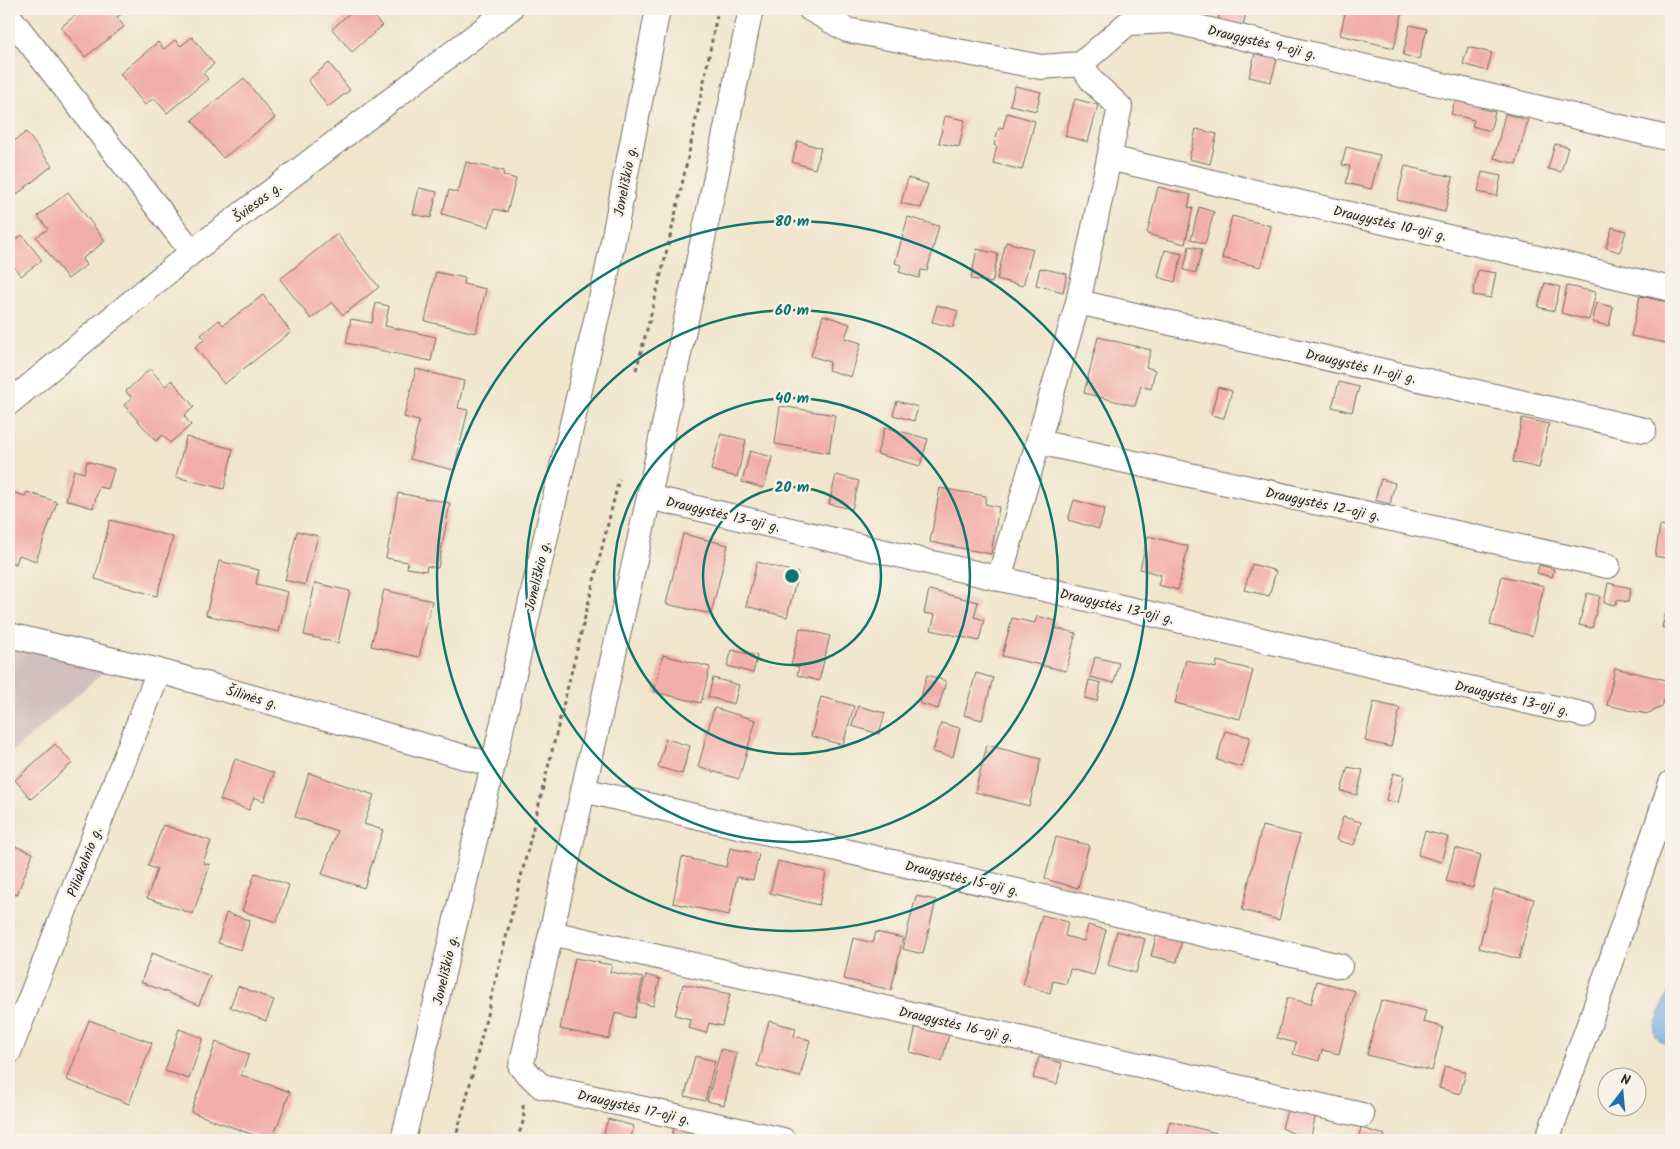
<svg xmlns="http://www.w3.org/2000/svg" width="1680" height="1149" font-family="Kalam,sans-serif">
<style>
.industrial{fill:#d2bfc0}
.water{fill:#73a9e1;stroke:#4f6a86}
.building{fill:#f2afa9}
.lines{fill:none;stroke-linecap:round;stroke-linejoin:round}
.minor-casing{stroke:#706c63;stroke-width:26}
.path{stroke:#706c63;stroke-width:3;stroke-dasharray:4 4;stroke-linecap:butt}
.minor{stroke:#fff;stroke-width:24}
.ring{fill:none;stroke:#0f766e;stroke-width:2.5}
.labels{text-anchor:middle;stroke-width:5;stroke-linejoin:round;paint-order:stroke}
.street-label{font-size:14px;fill:#2b2b2b;stroke:#f7f3e8}
.centre{fill:#0f766e;stroke:#f7f3e8;stroke-width:2.5}
.ring-label{font-size:15px;text-anchor:middle;font-weight:bold;fill:#0f766e;stroke:#f7f3e8;stroke-width:5;stroke-linejoin:round;paint-order:stroke}
</style>
<rect width="100%" height="100%" fill="#f7f3e8"/>
<filter id="ink" filterUnits="userSpaceOnUse"><feTurbulence type="fractalNoise" baseFrequency=".02" numOctaves="2"/><feDisplacementMap in="SourceGraphic" scale="10" xChannelSelector="R" yChannelSelector="G"/><feConvolveMatrix kernelMatrix="1 2 1 2 8 2 1 2 1" color-interpolation-filters="sRGB"/></filter>
<filter id="wash" filterUnits="userSpaceOnUse"><feTurbulence type="fractalNoise" baseFrequency=".0096" numOctaves="4" result="noise"/><feDisplacementMap in="SourceGraphic" scale="20" xChannelSelector="R" yChannelSelector="G"/><feGaussianBlur stdDeviation="1.12" result="paint"/><feColorMatrix in="noise" values="0 0 0 0 0 0 0 0 0 0 0 0 0 0 0 0 0 1.4 0 .05"/><feComposite in="paint" operator="in"/></filter>
<g filter="url(#wash)">
<rect width="100%" height="100%" fill="#f1e5cb"/>
<path class="industrial" d="M9,635L110,666L9,755Z"/>
<path class="water" d="M1671,990V1045C1651,1041 1653,1031 1659,1015C1662,1005 1665,998 1671,990Z"/>
<g id="blocks">
<path class="building" d="M73,9H128L117,17L124,27L85,57L61,27L77,14Z
M354,9H367L382,26L352,52L332,29Z
M1221,9H1247L1243,26L1218,20Z
M1346,9L1403,10L1394,48L1340,35Z
M1410,25L1427,29L1419,59L1403,55Z
M192,37L214,64L203,73L208,79L167,113L154,98L145,105L120,74L158,42L164,49L175,40L181,46Z
M1468,47L1492,53L1487,71L1463,64Z
M1256,50L1278,55L1271,82L1249,77Z
M329,63L350,90L328,107L308,80Z
M244,78L275,118L223,158L192,120Z
M1015,86L1041,92L1036,111L1010,105Z
M1457,94L1483,100L1480,108L1495,112L1490,131L1472,126L1474,120L1451,114Z
M1075,99L1098,105L1088,142L1065,136Z
M1007,113L1035,121L1022,170L993,163L997,146L994,145L999,127L1003,128Z
M1505,114L1528,120L1516,164L1494,158Z
M945,116L965,120L959,147L939,143Z
M1196,129L1217,134L1210,164L1189,159Z
M26,132L52,166L11,199L9,196V137L13,142Z
M798,141L821,148L815,169L792,162Z
M1555,144L1568,147L1561,172L1548,169Z
M1346,147L1380,155L1371,189L1346,183L1350,166L1342,165Z
M466,162L504,171L503,175L516,179L507,212L494,209L489,227L442,214L449,190L458,193Z
M1405,166L1453,177L1445,212L1397,200Z
M1482,172L1501,176L1497,196L1478,192Z
M908,178L928,184L921,208L901,203Z
M1158,187L1191,195L1188,207L1193,208L1185,244L1147,234Z
M419,188L437,192L431,218L413,214Z
M68,192L105,241L82,259L86,265L68,279L36,237L48,229L38,216Z
M1199,207L1214,212L1205,244L1191,239Z
M1232,216L1271,226L1261,267L1222,258Z
M908,217L939,226L927,271L921,270L919,278L899,272L901,265L895,263Z
M1612,227L1626,231L1620,252L1606,248Z
M337,234L379,287L343,315L332,302L311,319L280,279Z
M22,235L42,260L21,276L9,260V246Z
M1006,242L1033,249L1023,286L997,279Z
M1189,246L1202,249L1196,273L1184,270Z
M977,249L998,254L992,283L971,279Z
M1165,250L1182,254L1175,282L1158,277Z
M1040,268L1067,274L1063,292L1036,285Z
M1478,270L1496,273L1491,298L1473,295Z
M436,272L465,278L463,284L486,289L476,333L425,321Z
M1545,283L1560,287L1554,311L1538,307Z
M1567,286L1596,292L1589,320L1561,313Z
M263,295L291,332L224,384L195,347L205,339L201,335L219,320L223,325Z
M1640,296L1671,303V344L1631,336Z
M376,303L389,306L385,326L436,337L431,361L346,343L351,319L372,323Z
M1597,303L1613,307L1609,326L1592,322Z
M937,305L958,311L953,327L932,322Z
M823,315L850,324L845,338L861,343L851,377L828,370L830,362L811,356Z
M1098,337L1151,350L1146,367L1155,370L1151,389L1141,386L1135,406L1084,393Z
M150,369L165,386L172,380L194,407L184,416L191,425L170,443L163,435L156,441L124,405L132,398L126,391Z
M416,369L464,381L458,408L468,410L454,470L410,459L419,421L404,417Z
M1339,382L1359,387L1352,412L1332,407Z
M1218,387L1232,391L1224,418L1211,415Z
M897,401L918,407L914,421L893,415Z
M780,406L835,415L829,453L775,444Z
M1522,418L1549,424L1539,468L1513,462Z
M885,427L928,439L920,466L877,454Z
M721,434L746,440L737,477L711,470Z
M186,437L233,449L224,489L176,477Z
M750,451L772,457L764,488L742,482Z
M87,461L114,469L108,489L99,487L93,508L66,500L74,470L84,473Z
M836,475L859,481L852,509L829,504Z
M1381,479L1395,483L1390,504L1375,500Z
M940,488L986,496L985,504L999,507L991,554L930,542Z
M9,491L25,496L27,492L57,502L36,561L19,555L16,564L9,561Z
M398,493L450,503L438,568L427,566L426,571L407,568L408,562L386,558Z
M1074,500L1105,509L1099,529L1068,520Z
M110,520L173,537L157,596L95,579Z
M1660,526L1671,528L1670,559L1655,556Z
M297,531L318,536L305,585L285,580Z
M683,534L728,545L711,614L666,604Z
M1148,536L1188,546L1178,590L1158,585L1161,575L1140,569Z
M219,561L259,570L256,584L288,592L279,632L206,615Z
M757,562L798,573L787,617L746,606Z
M1252,564L1276,571L1269,596L1244,590Z
M1539,565L1554,569L1552,577L1537,573Z
M1502,576L1544,586L1532,636L1490,625Z
M315,583L350,591L338,643L304,635Z
M1608,583L1631,588L1628,602L1617,600L1616,605L1604,603Z
M384,590L432,601L419,657L371,646Z
M929,590L978,602L974,617L984,620L979,641L931,630L935,615L924,613Z
M1587,593L1600,596L1592,628L1579,625Z
M1670,598H1671V630L1662,627Z
M1037,616L1056,621L1055,628L1076,633L1066,671L1002,656L1012,618L1035,623Z
M800,628L830,636L819,681L797,675L799,667L791,665Z
M732,650L757,656L753,673L727,666Z
M663,655L710,667L701,703L654,692Z
M1095,657L1119,663L1114,683L1090,677Z
M1186,660L1216,668L1217,661L1253,670L1240,719L1175,703Z
M1615,668L1671,681V702L1664,700L1662,707L1646,714L1607,705Z
M976,673L993,678L982,720L964,715Z
M927,675L946,681L938,709L919,703Z
M713,678L739,685L734,704L708,697Z
M1089,680L1101,683L1097,701L1085,698Z
M821,697L854,706L843,745L811,736Z
M1374,702L1400,708L1391,747L1365,741Z
M858,706L885,713L879,734L852,726Z
M714,708L756,720L739,779L698,767Z
M941,723L960,728L953,757L933,752Z
M1225,731L1250,737L1242,767L1217,760Z
M666,739L690,746L682,774L658,767Z
M55,744L72,763L31,799L15,780Z
M987,745L1041,759L1029,806L975,792Z
M235,759L274,773L264,801L254,797L249,810L220,800Z
M1348,767L1363,770L1357,795L1341,791Z
M309,773L374,795L364,824L383,830L364,888L322,874L337,831L295,817Z
M1393,773L1404,776L1398,803L1386,800Z
M1343,817L1361,822L1354,845L1336,840Z
M163,825L211,841L203,863L210,865L193,914L147,898L157,869L148,866Z
M1262,826L1300,835L1279,920L1242,910Z
M1425,831L1448,837L1441,862L1418,855Z
M1056,837L1089,845L1078,888L1045,879Z
M9,844L33,853L17,895L9,892Z
M730,848L759,854L753,880L737,877L729,915L673,903L682,857L726,867Z
M1455,848L1481,855L1473,888L1446,881Z
M778,861L826,872L819,905L770,893Z
M255,873L289,885L277,922L242,911Z
M1494,889L1534,899L1519,959L1479,948Z
M916,896L936,900L923,954L903,949Z
M226,913L250,920L241,950L218,943Z
M1042,915L1068,922L1065,936L1084,941L1088,925L1106,930L1094,975L1070,969L1066,984L1053,981L1050,993L1023,985Z
M1117,931L1145,939L1136,973L1108,965Z
M876,932L903,938L891,990L844,979L853,938L873,943Z
M1157,934L1182,940L1177,962L1151,956Z
M152,953L210,976L199,1005L141,982Z
M575,958L612,965L610,972L643,978L634,1018L615,1013L609,1039L560,1029Z
M646,975L660,979L653,1006L639,1002Z
M1317,981L1355,991L1339,1054L1322,1050L1319,1061L1293,1054L1296,1043L1277,1038L1287,998L1311,1004Z
M683,984L730,994L722,1026L709,1023L706,1033L688,1028L690,1019L675,1015Z
M238,986L274,1000L266,1021L230,1007Z
M1381,1000L1426,1011L1423,1022L1443,1027L1432,1071L1367,1055Z
M89,1020L152,1043L129,1104L67,1080Z
M769,1021L796,1028L794,1036L810,1040L800,1077L757,1066Z
M916,1026L949,1034L942,1061L910,1052Z
M179,1029L203,1038L189,1079L165,1071Z
M216,1042L249,1054L241,1075L290,1092L272,1140H267L191,1112Z
M721,1049L737,1053L724,1105L707,1101Z
M695,1056L715,1061L705,1101L685,1096Z
M1039,1057L1062,1063L1057,1084L1033,1078Z
M1445,1066L1466,1072L1460,1094L1439,1088Z
M1288,1107L1316,1114L1310,1140H1307L1282,1128Z
M608,1119L634,1126L630,1140H602Z
M675,1121L696,1127L693,1140H671Z
M1170,1121L1228,1136L1227,1140H1165Z
M1361,1128L1385,1135L1384,1140H1358Z"/>
</g>
</g>
<g filter="url(#ink)">
<use href="#blocks" fill-opacity="0" stroke="#706c63" stroke-width="1"/>
<g class="lines">
<defs>
<path id="minor" d="M751,9L649,497L521,1067L541,1086L783,1140
M810,9L847,30L1041,67L1081,64L1128,23L1172,21L1671,139
M9,16L192,252
M1109,158L1671,289
M1078,302L1644,430
M9,403L192,252L510,9
M1038,442L1608,566
M649,497L1585,715
M999,579L1078,302L1120,107L1093,82L1081,64
M9,635L159,671L493,765
M583,790L1340,966
M551,933L1362,1115
M9,1052L159,671
M403,1140L493,765L606,277L658,9
M1547,1140L1597,1002L1671,783"/>
</defs>
<use href="#minor" class="minor-casing"/>
<path class="path" d="M636,370C669,251 695,130 718,9
M455,1140L466,1100L619,479
M517,1140L524,1119L523,1105"/>
<use href="#minor" class="minor"/>
</g>
</g>
<g class="ring">
<circle cx="792" cy="576" r="89"/>
<circle cx="792" cy="576" r="178"/>
<circle cx="792" cy="576" r="266"/>
<circle cx="792" cy="576" r="355"/>
</g>
<g class="labels">
<g class="street-label">
<text transform="translate(1262 42) rotate(13)" y="5">Draugystės 9-oji g.</text>
<text transform="translate(625 181) rotate(-79)" y="5">Joneliškio g.</text>
<text transform="translate(257 202) rotate(-37)" y="5">Šviesos g.</text>
<text transform="translate(1390 223) rotate(13)" y="5">Draugystės 10-oji g.</text>
<text transform="translate(1361 366) rotate(13)" y="5">Draugystės 11-oji g.</text>
<text transform="translate(1323 504) rotate(12)" y="5">Draugystės 12-oji g.</text>
<text transform="translate(723 514) rotate(13)" y="5">Draugystės 13-oji g.</text>
<text transform="translate(537 576) rotate(-77)" y="5">Joneliškio g.</text>
<text transform="translate(1117 606) rotate(13)" y="5">Draugystės 13-oji g.</text>
<text transform="translate(252 697) rotate(16)" y="5">Šilinės g.</text>
<text transform="translate(1512 698) rotate(13)" y="5">Draugystės 13-oji g.</text>
<text transform="translate(84 862) rotate(-69)" y="5">Piliakalnio g.</text>
<text transform="translate(962 878) rotate(13)" y="5">Draugystės 15-oji g.</text>
<text transform="translate(445 970) rotate(-77)" y="5">Joneliškio g.</text>
<text transform="translate(956 1024) rotate(13)" y="5">Draugystės 16-oji g.</text>
<text transform="translate(634 1107) rotate(13)" y="5">Draugystės 17-oji g.</text>
</g>
</g>
<circle cx="792" cy="576" r="8" class="centre"/>
<g class="ring-label">
<text x="792" y="226">80 m</text>
<text x="792" y="315">60 m</text>
<text x="792" y="403">40 m</text>
<text x="792" y="492">20 m</text>
</g>
<rect width="1680" height="1149" fill="none" stroke="#f7f3e8" stroke-width="30"/>
<g transform="translate(1622 1092) rotate(16)"><circle r="24" fill="#f7f3e8" stroke="#a5a39c"/>
<path d="M0-4L9 19L0 12L-9 19Z" fill="#1f6fb2"/>
<text y="-8" font-size="14" font-weight="bold" text-anchor="middle" fill="#2b2b2b">N</text>
</g>
</svg>
